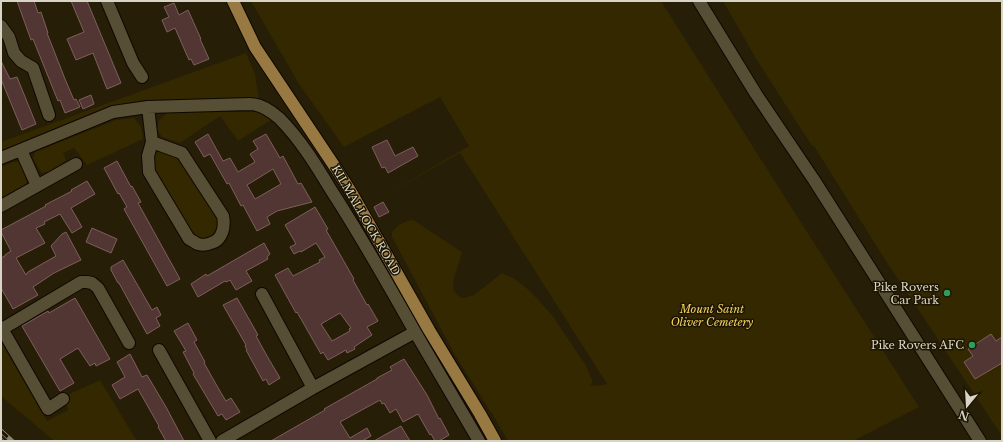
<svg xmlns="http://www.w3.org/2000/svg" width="1003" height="442" font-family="'Libre Baskerville',serif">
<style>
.green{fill:#342800}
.building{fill:#523633;stroke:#7e5f5c;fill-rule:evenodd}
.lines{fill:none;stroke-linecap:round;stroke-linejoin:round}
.minor-casing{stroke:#0f0800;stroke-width:14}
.major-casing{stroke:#0f0800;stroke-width:14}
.minor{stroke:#564e35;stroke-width:12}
.major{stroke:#997942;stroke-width:12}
.rail-casing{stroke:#88826f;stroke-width:4.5}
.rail{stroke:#1c1500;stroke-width:3;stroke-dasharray:9;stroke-linecap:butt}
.leisure-dot{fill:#2e9e5b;stroke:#1c1500;stroke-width:1.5}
.labels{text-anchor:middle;stroke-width:3;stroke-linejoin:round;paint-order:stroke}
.street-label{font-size:11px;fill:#d9d5c6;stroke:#1c1500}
.poi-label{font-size:11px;fill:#d9d5c6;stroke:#1c1500;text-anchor:end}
.park-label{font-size:11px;font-style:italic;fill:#f3d261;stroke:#1c1500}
</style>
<rect width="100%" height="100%" fill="#261e06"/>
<path class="green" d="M251,1H661L786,199L919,407L853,441H508L494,417L455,355L392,237V232C397,226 405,220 413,220L462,252L454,279L453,289L459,297L464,298L474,295L502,273L515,279L530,291L552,315L585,364L593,382L590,385L598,386L607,384L460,153L368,205L469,146L440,97L344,147L299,84Z
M723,1H1002V436L882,255L814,146H812L755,57Z
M246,53L255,74L259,99L143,100L1,152V142Z
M168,112H259L271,120L238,141L220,116L180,143L162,137L157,130L159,120Z
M134,118L141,127L143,139L87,165L74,148L63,153L66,160L51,172L42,173L33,159L35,152L116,120Z
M157,152H170L180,157L216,217L220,224L217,232L207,240L195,237L152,168L153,158Z
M13,162H19L25,173L27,185L5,198L1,197V167Z
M1,342L47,421L68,410L65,396L100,380L137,441H54L1,396Z"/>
<path class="building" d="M17,1H34L38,13L41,12L48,33H47L65,79L74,100L76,99L80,107L65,113L60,100L58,101L33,39L31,40Z
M71,1H87L121,83L107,89L93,53L76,60L67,39L84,32Z
M174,3L179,15L188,10L201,39H200L209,59L194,65L191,59L189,60L175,28L167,32L162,20L169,17L164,7Z
M1,61L10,79L17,77L36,124L22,130L1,79Z
M91,95L94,104L83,109L79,100Z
M208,134L223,161L230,158L238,172L255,162L250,154L258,149L253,141L266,134L280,158L283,156L298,184L301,183L312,202L277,211L267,217L270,224L257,231L243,205L241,206L229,183L227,184L210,154L204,157L195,142ZM273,169L281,184L255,199L247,185Z
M387,140L395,156L413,147L418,156L388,173L385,167L382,168L372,147Z
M117,161L131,187L132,186L141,202L138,203L180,279L167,286L124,209L127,207L119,193L118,194L104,168Z
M87,181L95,194L71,208L82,227L72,233L60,214L44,222L45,224L36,228L45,243L16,258L26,275L28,272L56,256L51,246L62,234L66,232L81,260L54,273L33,287L38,295L13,309L1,288V258L5,256V255L11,251L1,232V230L46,206L45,205L72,191L71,190Z
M383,202L389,212L379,217L374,207Z
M315,207L328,229L326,230L354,279L353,280L367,305L368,304L378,321L367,327L372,335L354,347L355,349L347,353L346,350L328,360L323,352L321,354L297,312L296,313L275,275L288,268L293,276L320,262L319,260L325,257L316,243L301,252L300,251L294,254L290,247L296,244L285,225ZM340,313L351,328L349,329L350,331L332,341L321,324Z
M92,228L117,239L111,253L86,242Z
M264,243L270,254L267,257L268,259L246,271L252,281L236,290L230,280L226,282L225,281L198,297L191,284L206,274L207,276Z
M123,260L152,310L157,307L161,315L156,318L160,326L147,334L119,283H118L111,270V267Z
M75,298L110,359L96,366L95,363L90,366L78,348L60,359L74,383L60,391L22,326L48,311L49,313Z
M237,298L258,335L256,336L267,356L280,378L269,385L266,379L263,381L246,350H247L245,346L246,345L223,305Z
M188,323L197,340L194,342L205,362L204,363L221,393L226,401L231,398L240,412L226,420L222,414L218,416L193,374L194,373L183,352L186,351L174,331Z
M991,334L996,341L1002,337V363L975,379L964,362L973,356L968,349Z
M130,354L142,377L147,375L166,407L184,441H166L158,427L159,426L138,389L120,399L112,385L125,377L117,362Z
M404,359L427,395L439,419L440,418L449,435L439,441H435L431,434L430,435L418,414L403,422L396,409L390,413L384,403L382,404L380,400L340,422L350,438L367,428L371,436L362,441H271L325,410L324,409L377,379V378L392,370L390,367Z
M401,426L410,441H374L390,432Z"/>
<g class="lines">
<defs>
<path id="minor" d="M107,1L133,63L142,77
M699,1L756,94L814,180L980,441
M1,26L9,37L14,53L21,61L33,68L49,115
M148,107L152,142L148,156L149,172L189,239C192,240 195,243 198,244C202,245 207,245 211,243C223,240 225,226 223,216L182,153L152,142
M21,150L37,186
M1,158L113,112L148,107L250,104C261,104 271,111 279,118C300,139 316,165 331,190C361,236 388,284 415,332
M1,206L76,164
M262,294L313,388
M1,327L48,409L63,399
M2,329L81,282H87L92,283L98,288L129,343
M159,350L210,441
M222,441L313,388L415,332L479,441"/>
<path id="major" d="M233,1L255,47L337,170L352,194L429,330L480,414L495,441"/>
</defs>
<use href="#minor" class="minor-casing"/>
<use href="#major" class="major-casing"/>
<use href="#minor" class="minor"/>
<use href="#major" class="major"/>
<defs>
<path id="rail" d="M1,431L12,441
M1,440L2,441"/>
</defs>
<use href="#rail" class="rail-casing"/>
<use href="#rail" class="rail"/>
</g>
<g class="leisure-dot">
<circle cx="947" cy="293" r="4"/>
<circle cx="972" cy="345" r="4"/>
</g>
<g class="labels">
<g class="street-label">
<text transform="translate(366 220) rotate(60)" y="4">KILMALLOCK ROAD</text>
</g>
<g class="poi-label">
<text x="939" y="291">Pike Rovers<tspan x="939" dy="13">Car Park</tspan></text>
<text x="964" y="349">Pike Rovers AFC</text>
</g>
<g class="park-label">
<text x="712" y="313">Mount Saint<tspan x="712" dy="13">Oliver Cemetery</tspan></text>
</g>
</g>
<rect width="1003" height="442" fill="none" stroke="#d9d5c6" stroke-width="4"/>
<g transform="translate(967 406) rotate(198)" stroke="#1c1500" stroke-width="3" paint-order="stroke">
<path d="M0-3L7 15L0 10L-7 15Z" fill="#d9d5c6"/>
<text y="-6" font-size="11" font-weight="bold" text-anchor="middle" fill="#d9d5c6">N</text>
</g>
</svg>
